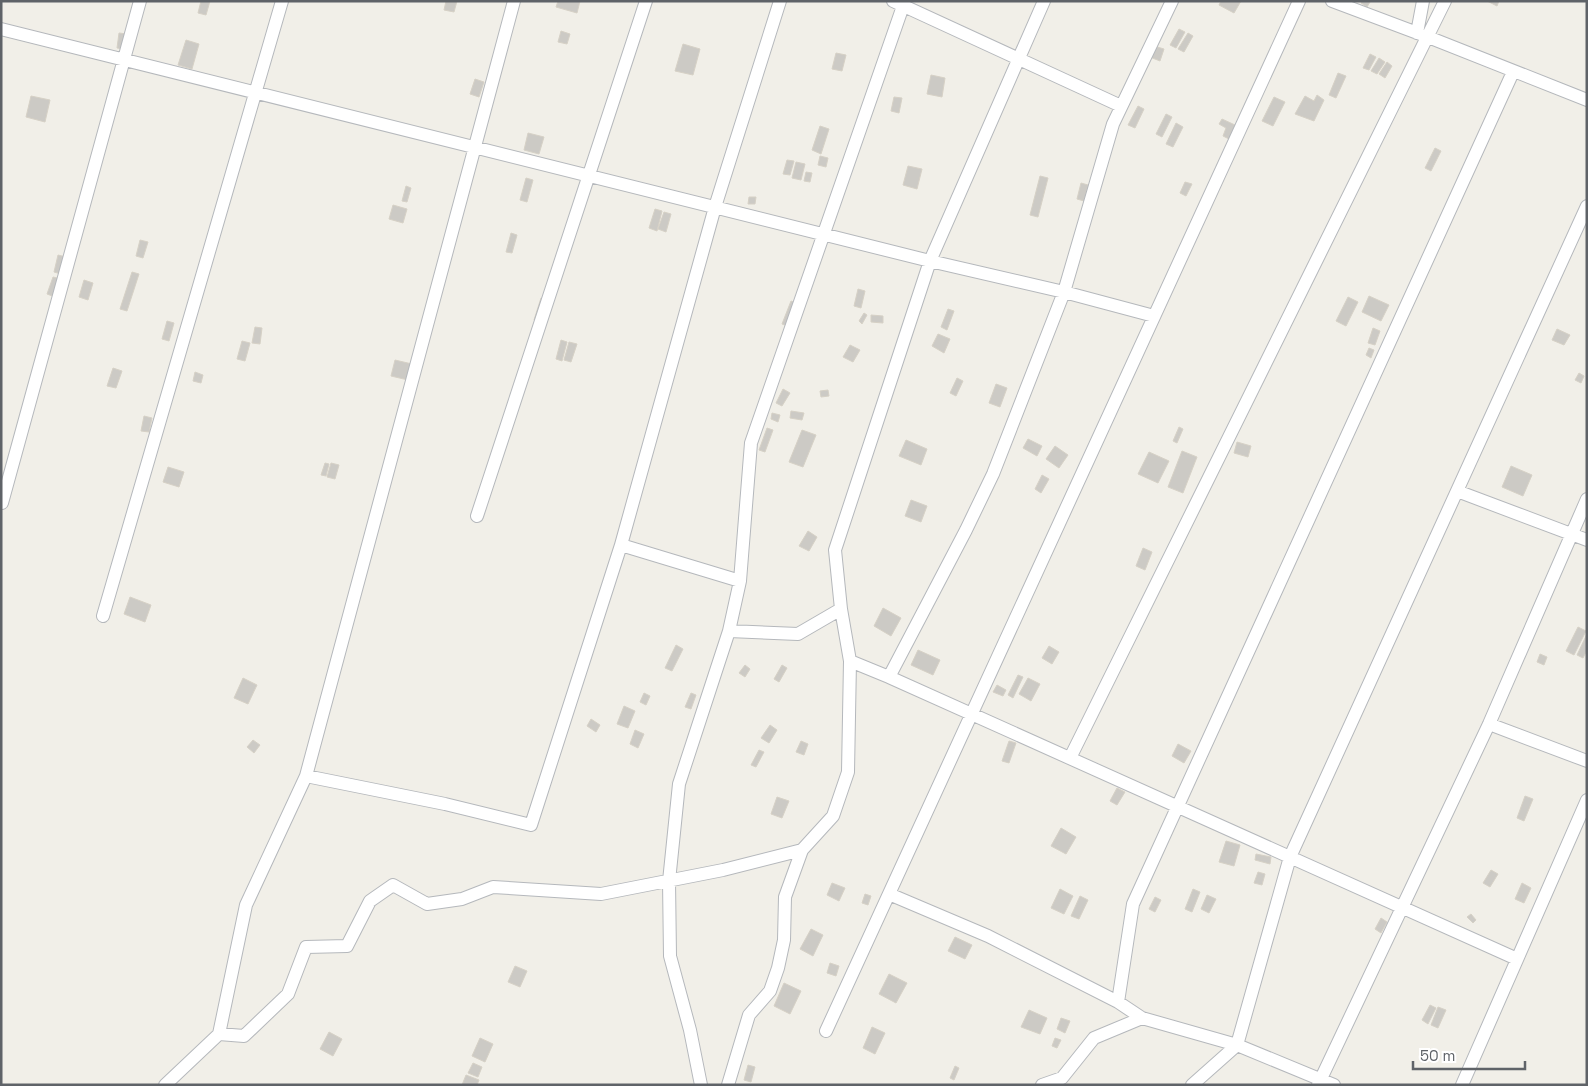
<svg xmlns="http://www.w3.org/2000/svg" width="1588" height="1086" font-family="'Space Grotesk',sans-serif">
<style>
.building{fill:#cccac5;stroke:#d6d1c6}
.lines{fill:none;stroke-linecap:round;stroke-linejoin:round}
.street-casing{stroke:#b5b8bc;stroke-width:14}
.street{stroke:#fff;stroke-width:12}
</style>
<rect width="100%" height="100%" fill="#f1efe8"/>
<path class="building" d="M201,1H210L206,15L198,13Z
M446,1H457L454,12L444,10Z
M558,1H580L577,13L556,7Z
M1221,1H1241L1234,13L1219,5Z
M1362,1H1369L1370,2L1367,7L1361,3Z
M1487,1H1499L1497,6Z
M1179,29L1185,32L1176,48L1170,45Z
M561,31L570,34L567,44L558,42Z
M119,33L127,34L124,49L117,48Z
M1188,33L1193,36L1184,52L1178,49Z
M186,40L199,44L192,69L178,65Z
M683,44L700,49L693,75L675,71Z
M1154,46L1164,49L1160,61L1150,57Z
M836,53L846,55L842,71L832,69Z
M1370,54L1376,57L1369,70L1363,68Z
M1379,58L1385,62L1377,74L1371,71Z
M1387,62L1392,66L1385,78L1379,74Z
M1338,73L1346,76L1336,98L1329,95Z
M931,75L945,78L942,97L927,94Z
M475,79L484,82L479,97L470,94Z
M1317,95L1324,100L1314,121L1295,114L1305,96L1314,101Z
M31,96L50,100L45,122L26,117Z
M894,97L902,98L899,113L891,111Z
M1274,97L1285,102L1273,126L1262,121Z
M1138,106L1144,109L1135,128L1128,125Z
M1166,114L1172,117L1162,137L1156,134Z
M1222,119L1235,125L1229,139L1223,136L1226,128L1219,124Z
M1176,123L1183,127L1173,147L1166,144Z
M820,126L829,129L821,154L812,150Z
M528,133L544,137L539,154L524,150Z
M1435,148L1441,151L1431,171L1425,168Z
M820,156L828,158L826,167L818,165Z
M787,160L794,161L790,175L783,174Z
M796,162L805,164L801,180L792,178Z
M908,166L922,169L917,189L903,185Z
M806,172L812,173L810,182L804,181Z
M1040,176L1048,178L1038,217L1030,215Z
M526,178L533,180L527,202L520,200Z
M1185,182L1192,184L1186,196L1180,193Z
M1081,183L1088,185L1084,201L1077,199Z
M406,186L411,188L407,202L402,201Z
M749,197H756L755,204H748Z
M393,205L407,209L403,223L389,219Z
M655,209L662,211L657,231L649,228Z
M664,212L671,214L666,232L658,229Z
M511,233L517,235L512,253L506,252Z
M140,240L148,242L143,258L136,256Z
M58,255L66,257L61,274L54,272Z
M132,272L139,274L127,311L120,309Z
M53,277L61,279L55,297L47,294Z
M84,280L93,283L88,300L79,297Z
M858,289L865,291L861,308L854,306Z
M1369,296L1389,305L1381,321L1362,312Z
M1348,297L1358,302L1346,326L1336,321Z
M541,298L547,300L540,322L534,320Z
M791,301L799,304L790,327L782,324Z
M948,309L954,311L947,330L941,327Z
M864,313L867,315L862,324L859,321Z
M871,315L883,316V323L871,322Z
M167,321L174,323L169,341L162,339Z
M255,327L262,328L260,344L252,343Z
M1373,328L1380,331L1375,345L1368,343Z
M1557,329L1570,335L1564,345L1552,340Z
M938,334L950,339L944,353L932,346Z
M561,340L567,342L562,361L556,359Z
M242,341L250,343L245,361L237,359Z
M569,342L577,344L571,362L564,360Z
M850,345L860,350L853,362L843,357Z
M1369,348L1374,350L1371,358L1366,355Z
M395,360L412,364L408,380L391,376Z
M113,368L122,371L116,388L107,386Z
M195,372L203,375L201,383L193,381Z
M1579,373L1584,376L1581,383L1575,380Z
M957,378L963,381L956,396L950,393Z
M996,384L1007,388L1000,407L989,403Z
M783,389L790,393L782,406L776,403Z
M828,390L829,396L821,397L820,391Z
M791,411L804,413L802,420L790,418Z
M772,413L780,415L778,422L771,419Z
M144,416L152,418L149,432L141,431Z
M1179,427L1183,429L1177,443L1173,441Z
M767,428L773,430L765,452L759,450Z
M802,430L816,435L803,467L789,462Z
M1028,439L1042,446L1037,456L1023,448Z
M906,440L927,449L921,465L899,456Z
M1237,442L1251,446L1248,457L1234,453Z
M1055,446L1068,455L1059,468L1046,459Z
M1182,451L1197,457L1183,493L1168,487Z
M1149,452L1169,461L1158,483L1138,474Z
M325,463L329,464L326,476L321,475Z
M331,463L339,465L335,479L327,477Z
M1511,466L1532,475L1523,496L1502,487Z
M168,467L184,472L179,487L163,482Z
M1042,475L1049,479L1041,493L1035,489Z
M911,500L927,506L921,522L905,516Z
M808,531L817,537L809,551L799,546Z
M1143,548L1152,552L1145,570L1136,566Z
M130,597L151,605L145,622L124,614Z
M883,608L901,618L891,636L874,626Z
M1578,627L1586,631L1574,655L1566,651Z
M1587,634V650L1583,658L1577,655Z
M676,645L683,649L672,671L665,668Z
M1049,646L1059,652L1052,664L1042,658Z
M918,650L940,660L933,675L911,665Z
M1540,654L1547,657L1544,665L1537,662Z
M745,665L750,669L745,677L739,673Z
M782,665L787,668L779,682L774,679Z
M1018,675L1023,677L1013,698L1008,695Z
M243,678L257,685L248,704L234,698Z
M1028,678L1040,684L1031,701L1019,694Z
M997,685L1006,690L1003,696L993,692Z
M644,693L650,696L646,705L640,702Z
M691,693L696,695L691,709L685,707Z
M624,706L635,711L628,728L617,724Z
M591,719L600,725L596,732L587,726Z
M770,725L777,730L769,743L761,738Z
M635,730L644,734L638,748L630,744Z
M253,740L260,745L254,753L247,747Z
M801,741L808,744L804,755L796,752Z
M1009,741L1016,743L1009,763L1002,761Z
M1178,744L1191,751L1184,763L1172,756Z
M759,750L764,752L756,767L751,765Z
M1117,788L1125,792L1117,805L1110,801Z
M1525,796L1533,799L1524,821L1517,818Z
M777,797L789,801L782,818L771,814Z
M1061,828L1076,837L1066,854L1051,846Z
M1226,841L1240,845L1234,866L1219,862Z
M1256,854L1271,857L1270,864L1255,860Z
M1491,870L1498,874L1490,887L1483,883Z
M1258,872L1265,874L1262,885L1254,883Z
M832,883L845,888L839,901L827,895Z
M1522,883L1531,888L1524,903L1515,899Z
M1060,889L1073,896L1064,914L1051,908Z
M1193,889L1200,892L1192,912L1185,909Z
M865,894L871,896L868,905L862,903Z
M1207,895L1216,899L1209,913L1201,909Z
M1080,896L1088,900L1079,919L1071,916Z
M1155,897L1161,900L1155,912L1149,909Z
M1471,914L1476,920L1473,923L1467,917Z
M1381,918L1387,922L1381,933L1375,929Z
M811,929L823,935L813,956L800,949Z
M955,937L972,945L965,959L948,951Z
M830,963L839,966L836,976L827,973Z
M515,966L527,971L520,987L508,982Z
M889,974L907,983L896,1003L879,994Z
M784,983L801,991L790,1014L774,1006Z
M1430,1005L1436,1008L1428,1024L1422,1020Z
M1438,1007L1446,1010L1438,1028L1431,1025Z
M1029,1010L1047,1018L1040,1034L1021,1027Z
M1061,1018L1070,1021L1065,1033L1057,1029Z
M872,1027L885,1033L875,1054L863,1048Z
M329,1032L342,1039L333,1056L320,1049Z
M480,1038L493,1044L485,1062L472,1056Z
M1055,1038L1061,1040L1057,1048L1052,1046Z
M473,1063L482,1067L478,1077L468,1073Z
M748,1065L755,1067L751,1082L744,1080Z
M955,1066L959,1068L954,1080L950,1078Z
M466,1075L479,1080L477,1085H462Z"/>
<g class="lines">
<defs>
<path id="street" d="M893,1L1121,106
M1332,1L1428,37L1587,100
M1,29L930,261L1064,292L1154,316
M1417,33L1423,1
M1457,491L1587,540
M2,503L140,1
M477,516L646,1
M621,545L740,581
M841,609L798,634L729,631L740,581L751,443L903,6
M103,616L282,1
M850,661L889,677L1517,959
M889,677L966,530L993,474L1064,292L1113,124L1172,1
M1489,724L1587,761
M1070,758L1445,1
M306,776L445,804L531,825L621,545L715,207L780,1
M889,894L988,936L1118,1002L1142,1018L1237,1045L1334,1085
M1118,1002L1133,904L1513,72
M826,1031L1299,1
M219,1034L244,1036L288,994L306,947L347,946L370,901L393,885L427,904L462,899L493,887L601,894L723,870L802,850
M165,1085L219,1034L246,905L306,776L514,1
M701,1085L690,1030L670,956L669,881L679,784L729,631
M728,1085L749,1015L770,991L778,968L784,940L785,897L802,850L833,816L848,772L850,661L841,609L835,550L930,261L1044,1
M1042,1085L1062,1078L1094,1038L1142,1018
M1192,1085L1237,1045L1290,857L1587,206
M1318,1085L1489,724L1587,499
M1462,1085L1587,800"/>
</defs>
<use href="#street" class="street-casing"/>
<use href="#street" class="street"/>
</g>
<rect width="1588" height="1086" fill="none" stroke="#5f6368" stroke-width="5"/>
<path d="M1413 1061v8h112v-8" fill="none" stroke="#5f6368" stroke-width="2.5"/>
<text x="1420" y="1061" font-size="15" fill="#5f6368" stroke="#ffffff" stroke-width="4" paint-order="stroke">50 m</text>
</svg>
